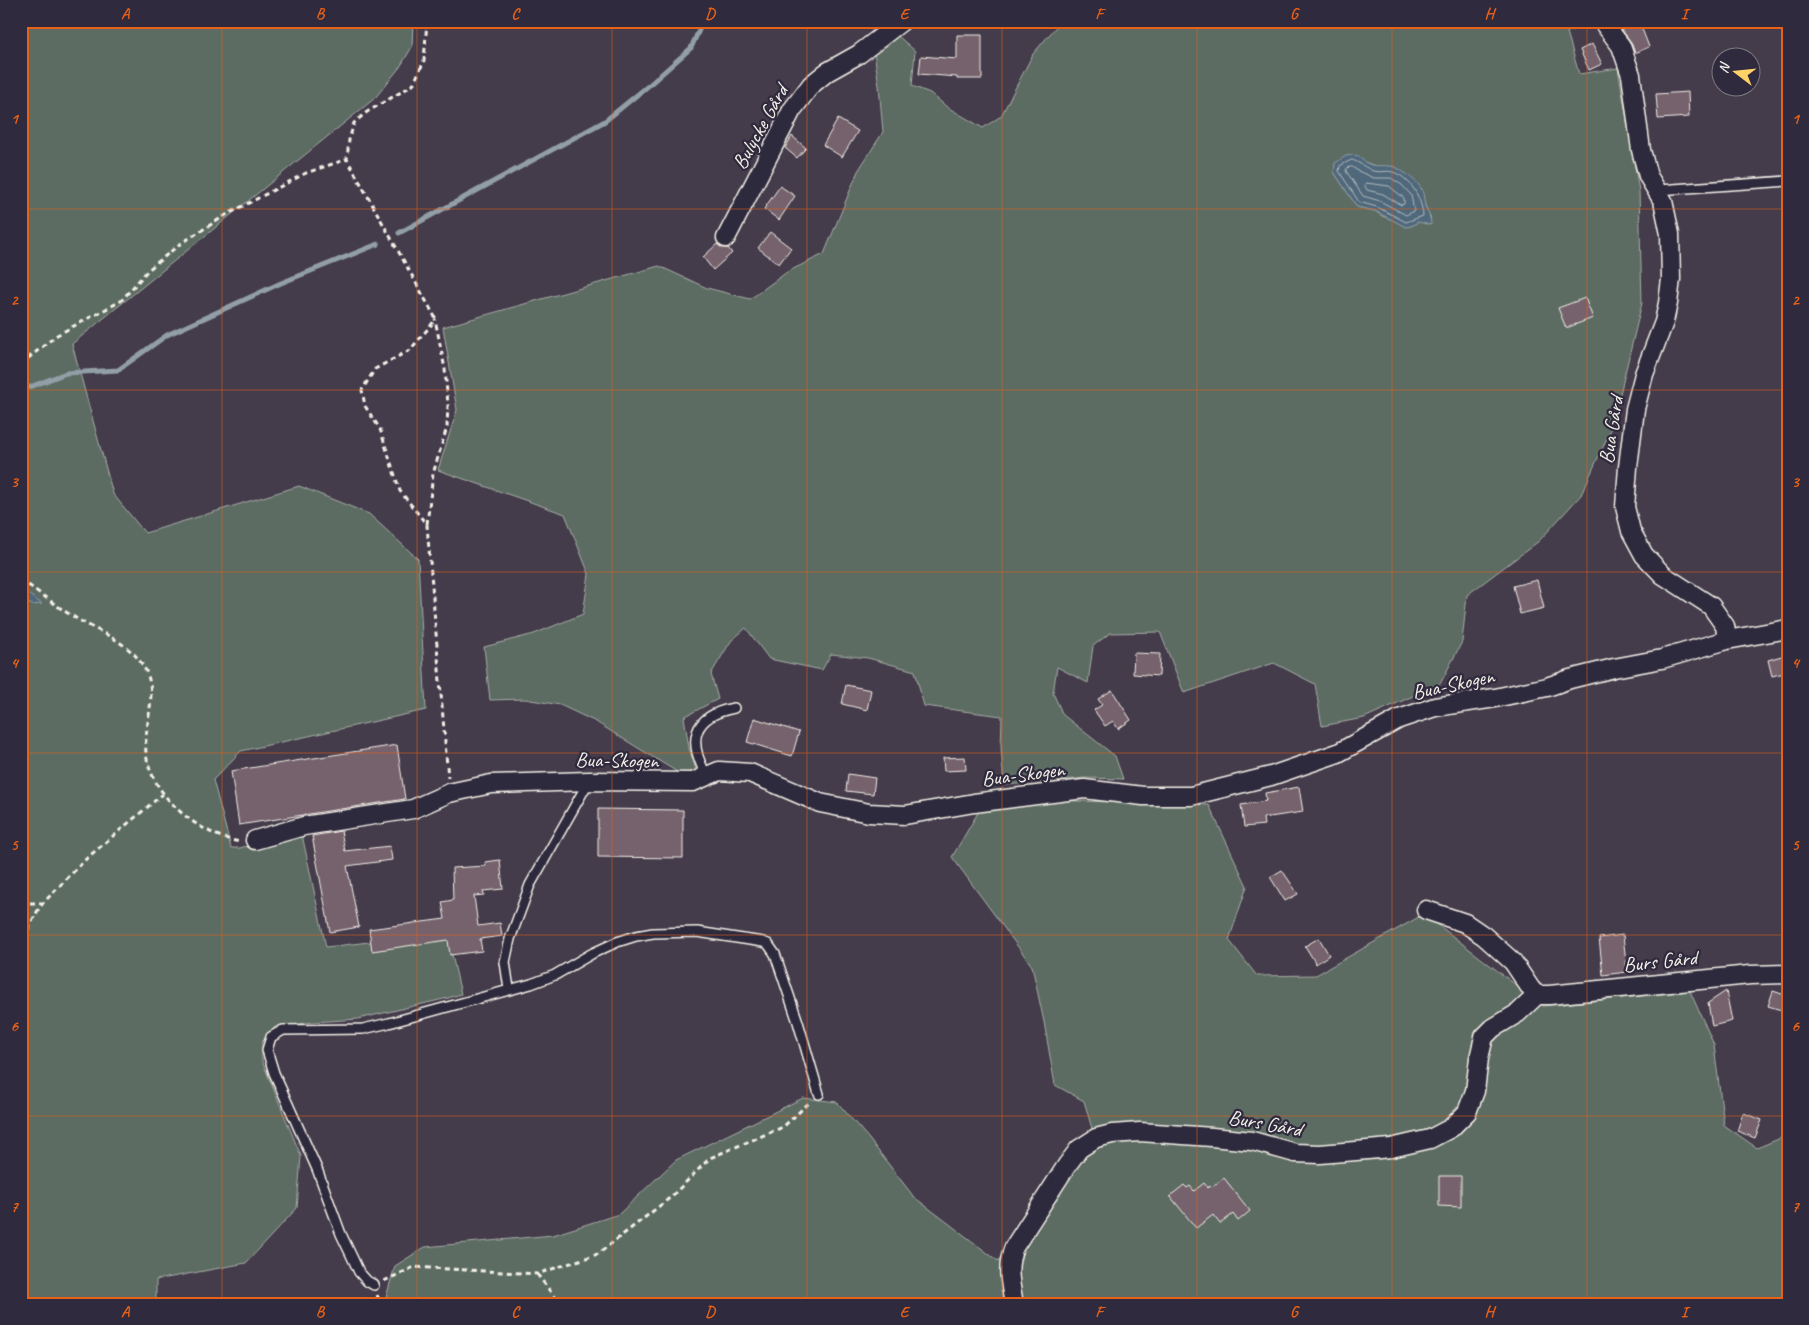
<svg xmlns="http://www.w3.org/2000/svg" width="1809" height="1325" font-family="Caveat,sans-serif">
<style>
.green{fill:#5c6c63;stroke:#a8aea6;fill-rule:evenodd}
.water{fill:#50687b;stroke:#929fa7}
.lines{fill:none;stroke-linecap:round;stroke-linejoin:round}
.shore{stroke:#b2babc;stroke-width:1}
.stream{stroke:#929fa7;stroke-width:5}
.building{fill:#76626d;stroke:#f4f1e8}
.service-casing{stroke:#f4f1e8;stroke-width:12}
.minor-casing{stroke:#f4f1e8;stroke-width:21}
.path{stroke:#f4f1e8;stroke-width:3;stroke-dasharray:5 4;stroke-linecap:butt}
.service{stroke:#2f2a3d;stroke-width:9}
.minor{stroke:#2f2a3d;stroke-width:18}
.grid{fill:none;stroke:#e96117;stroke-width:1;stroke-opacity:0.55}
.labels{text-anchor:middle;stroke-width:4.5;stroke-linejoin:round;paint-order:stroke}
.street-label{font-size:21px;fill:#f4f1e8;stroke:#2f2a3d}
.neatline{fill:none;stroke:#e96117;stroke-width:2}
.grid-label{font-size:16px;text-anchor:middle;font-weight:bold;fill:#e96117}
</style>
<rect width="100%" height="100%" fill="#443b4b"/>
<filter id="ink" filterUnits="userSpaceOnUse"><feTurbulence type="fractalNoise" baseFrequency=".02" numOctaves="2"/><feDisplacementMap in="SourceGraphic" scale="10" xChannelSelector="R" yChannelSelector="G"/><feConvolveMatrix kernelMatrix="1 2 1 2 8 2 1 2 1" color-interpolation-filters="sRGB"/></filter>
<g filter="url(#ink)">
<path class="green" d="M21,21H413L412,47L400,67L375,98L72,344L113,494L145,533L299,486L369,514L418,559L426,710L241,751L213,780L231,848H240L301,830L326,947L447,933L461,994L448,998L358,1019L314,1022L275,1027L262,1042V1061L301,1156L297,1208L246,1263L156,1280V1304H49L42,1301L41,1304H21Z
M1061,21H1587L1588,25L1567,32L1579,74L1618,68L1639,191L1642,303L1612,427L1581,495L1539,541L1467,595L1462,642L1440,684L1364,718L1322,726L1315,684L1274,663L1184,693L1160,632L1110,633L1093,646L1088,683L1057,667L1053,693L1063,715L1115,756L1123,779L1086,778L1004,785L1001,747L1002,716L924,706L915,671L868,658L831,654L822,670L769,659L746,628L731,641L711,674L718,699L684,717L689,748L696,770L682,775L596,722L560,705L525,699L490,700L484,647L534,634L583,614L589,574L565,514L438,470L457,410L443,327L659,266L707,288L750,299L787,272L824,254L858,171L883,132L879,86L874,52L898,36L915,51L912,86L930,93L947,107L983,128L1001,116L1033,54ZM1359,156L1362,161L1378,167H1395L1409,177L1422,189L1423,201L1431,219L1418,222L1411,226L1382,216L1375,211L1357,207L1334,172Z
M1046,800L1209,805L1247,886L1229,940L1257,976L1316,975L1424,914L1543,1006L1690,991L1714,1045L1724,1125L1757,1148L1788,1135V1304H384L395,1266L425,1247L553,1235L619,1214L676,1160L803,1098L837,1102L869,1139L914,1197L998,1261L1078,1144L1093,1132L1084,1101L1055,1085L1044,1022L1032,966L952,857L979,811Z"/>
<path class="water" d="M1352,155L1359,156C1370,171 1382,163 1395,167C1403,171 1419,182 1422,190C1424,195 1424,201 1425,206C1428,213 1431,218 1431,225L1418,222L1411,226L1406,227L1375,211L1357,207L1334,172L1335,163L1346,156Z
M21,589L42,604L32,605L21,599Z"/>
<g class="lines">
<path class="shore" d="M1352,160C1357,161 1366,168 1373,171C1380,173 1387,170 1393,172C1411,178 1422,199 1423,216L1406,222L1377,207L1359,202L1339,171L1340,166Z
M1352,167L1358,171L1374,178H1391L1402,185L1411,195L1414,211L1406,215L1380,201L1363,196L1346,171L1347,168Z
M1366,183L1389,186L1404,198V204L1401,205L1383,194L1367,190L1365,186Z"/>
<path class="stream" d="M399,233L605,121L648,86L691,48L703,21
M21,384L25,389L66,373L118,370L167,335L281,283L378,244"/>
</g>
<path class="building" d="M1618,21H1639L1649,47L1635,53L1631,42L1621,29Z
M957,35H982V79H957V77L919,74L921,56L957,59Z
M1592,44L1602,64L1589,70L1580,50Z
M1688,92L1689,117L1658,119L1656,94Z
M838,119L858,131L842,157L823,145Z
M792,136L806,148L797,158L785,148Z
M780,186L795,196L779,220L764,209Z
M770,232L791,248L779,264L758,248Z
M717,244L722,248H728L732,253L713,270L703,257Z
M1585,298L1593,318L1566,328L1558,308Z
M1537,580L1544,608L1520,614L1513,586Z
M1134,653L1160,654L1159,676L1133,674Z
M1788,654V672L1772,676L1768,660Z
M846,685L871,690L867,710L842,704Z
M1112,690L1131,720L1118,729L1113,721L1105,726L1094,710L1102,705L1098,699Z
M754,718L799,732L792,756L747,742Z
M397,745L405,799L239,825L231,771Z
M965,757L966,770L944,771L943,758Z
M848,774L875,778L873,794L846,791Z
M1299,787L1303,812L1263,818L1264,825L1244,827L1241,805L1266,801L1265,793Z
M598,809L683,810V858L598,857Z
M341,831L345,851L390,846L392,860L347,866L359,927L330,932L312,836Z
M500,860L503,889L483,891L484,895L474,896L478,926L500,923L502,936L480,939L482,951L450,955L448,940L372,951L369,929L445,919L442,902L453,900L452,868L486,866L485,862Z
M1282,870L1298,894L1285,901L1270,877Z
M1623,935L1627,972L1603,975L1599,938Z
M1319,938L1329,955L1316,964L1305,946Z
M1726,991L1732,1021L1712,1026L1708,1003Z
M1773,991L1788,996V1012L1768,1006Z
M1743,1113L1762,1120L1755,1138L1737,1131Z
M1439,1176H1461V1207L1439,1206Z
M1224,1178L1250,1211L1238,1221L1233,1214L1220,1224L1213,1215L1196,1228L1170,1196L1184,1185L1187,1188L1190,1186L1194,1191L1204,1183L1208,1188L1210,1185L1212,1187Z"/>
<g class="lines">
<defs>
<path id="service" d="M1658,190L1788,181
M707,776C687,741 692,716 734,708
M509,989L505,962L510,939L530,885L589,781
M374,1285L367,1281L359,1272L352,1257L341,1234L317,1169L274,1073L267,1050L271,1037L283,1030L363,1029L389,1023L531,984L555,975L593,953L617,942L636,936L653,933L697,932L763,942L768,944L775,954L798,1022L819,1094"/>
<path id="minor" d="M1602,21L1621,46L1631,75L1641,150L1648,176L1663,201L1670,234L1671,279L1668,303L1664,322L1644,374L1635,409L1628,467L1625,507L1631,531L1644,555L1663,575L1711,606L1725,626L1727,640
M726,238L792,110L811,85L827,72L859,54L902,21
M255,840L304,826L413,809L449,793L491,784L589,781L693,782L719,771L750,773L820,803L869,813L905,815L974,803L1084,789L1143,796H1191L1271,776L1338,753L1399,719L1435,707L1495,698L1547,687L1570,679L1614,668L1662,659L1727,640L1788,629
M1426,910L1465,923L1484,936L1513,962L1531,989L1537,995H1549L1750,975L1788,974
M1014,1304C1010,1282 1006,1267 1014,1247L1067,1165L1079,1149L1096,1138L1112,1134L1140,1132L1212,1137L1252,1141L1295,1153L1320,1154L1391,1148L1430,1139L1451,1128L1467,1112L1475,1091L1479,1058L1484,1037L1493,1028L1518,1013L1537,995"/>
</defs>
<use href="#service" class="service-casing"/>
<use href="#minor" class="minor-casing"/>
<path class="path" d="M427,21L424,61L413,85L367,112L354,123L349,140L347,159L435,317L432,324L410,350L375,369L362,390L365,406L380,429L400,491L427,525L448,778
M21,22L22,21
M21,364L57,335L121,301L148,270L180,244L226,215L306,173L347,159
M427,524L433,474L447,427L448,405L445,369L435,319
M21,580C39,592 56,606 74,617C98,632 126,640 142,664C161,692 143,723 146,753C151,796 199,835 240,842
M21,903H43
M21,946L35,915L43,903L88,857L163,794
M537,1274L560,1304
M384,1281L414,1267L537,1274L598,1254L671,1197L710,1158L783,1127L811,1101
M377,1295L381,1304"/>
<use href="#service" class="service"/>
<use href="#minor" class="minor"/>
</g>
</g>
<path class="grid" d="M222,21V1304M417,21V1304M612,21V1304M807,21V1304M1002,21V1304M1197,21V1304M1392,21V1304M1587,21V1304M21,209H1788M21,390H1788M21,572H1788M21,753H1788M21,935H1788M21,1116H1788"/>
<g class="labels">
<g class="street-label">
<text transform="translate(760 127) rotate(-61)" y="7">Bulycke Gård</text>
<text transform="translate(1611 430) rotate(-81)" y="7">Bua Gård</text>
<text transform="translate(1453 684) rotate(-12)" y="7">Bua-Skogen</text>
<text transform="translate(617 760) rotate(1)" y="7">Bua-Skogen</text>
<text transform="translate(1023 774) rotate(-7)" y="7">Bua-Skogen</text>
<text transform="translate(1660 961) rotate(-6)" y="7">Burs Gård</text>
<text transform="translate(1265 1123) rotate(10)" y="7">Burs Gård</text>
</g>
</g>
<rect width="1809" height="1325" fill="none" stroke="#2f2a3d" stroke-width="55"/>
<g transform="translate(1736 72) rotate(286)"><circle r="24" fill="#2f2a3d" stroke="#7e7a81"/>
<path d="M0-4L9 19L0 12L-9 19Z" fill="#ffd166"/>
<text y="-8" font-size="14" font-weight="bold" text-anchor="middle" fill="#f4f1e8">N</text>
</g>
<rect x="28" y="28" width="1754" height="1270" class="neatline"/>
<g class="grid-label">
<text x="125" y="19">A</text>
<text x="320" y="19">B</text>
<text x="515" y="19">C</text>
<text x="710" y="19">D</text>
<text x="904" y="19">E</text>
<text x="1099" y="19">F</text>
<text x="1294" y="19">G</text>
<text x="1489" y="19">H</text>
<text x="1684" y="19">I</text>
<text x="14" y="124">1</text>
<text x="1795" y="124">1</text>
<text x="14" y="305">2</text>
<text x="1795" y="305">2</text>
<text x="14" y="487">3</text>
<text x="1795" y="487">3</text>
<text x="14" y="668">4</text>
<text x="1795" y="668">4</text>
<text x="14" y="850">5</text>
<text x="1795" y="850">5</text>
<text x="14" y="1031">6</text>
<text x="1795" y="1031">6</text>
<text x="14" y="1212">7</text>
<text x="1795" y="1212">7</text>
<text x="125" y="1317">A</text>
<text x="320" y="1317">B</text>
<text x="515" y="1317">C</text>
<text x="710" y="1317">D</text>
<text x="904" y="1317">E</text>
<text x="1099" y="1317">F</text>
<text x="1294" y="1317">G</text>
<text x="1489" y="1317">H</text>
<text x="1684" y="1317">I</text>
</g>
</svg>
